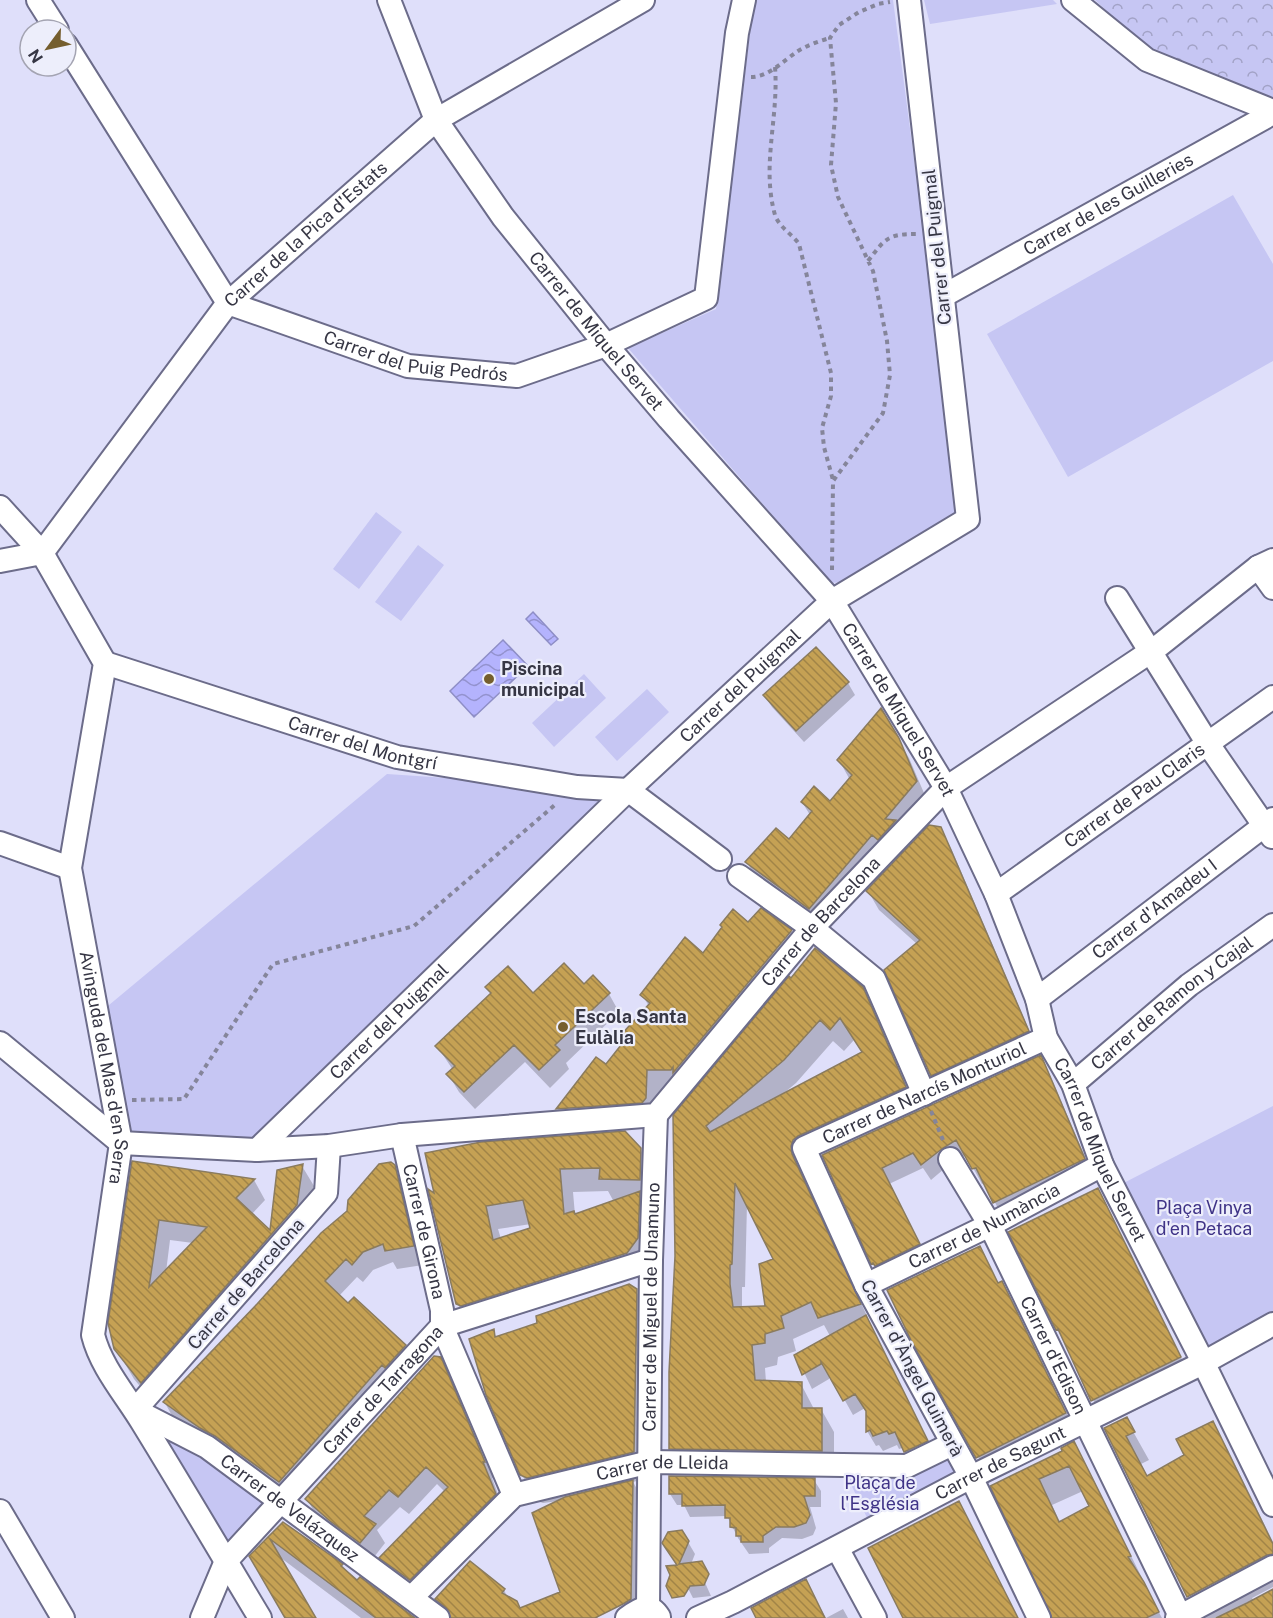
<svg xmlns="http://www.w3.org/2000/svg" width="1273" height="1618" font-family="'Public Sans',sans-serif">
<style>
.forest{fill:url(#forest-crowns)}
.park{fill:#c6c6f3}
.water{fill:url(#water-waves);stroke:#8e8ec6;stroke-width:1.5}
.shadow{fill:#0003;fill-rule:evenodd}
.building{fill:url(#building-back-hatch);stroke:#8a7b5e;stroke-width:1.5;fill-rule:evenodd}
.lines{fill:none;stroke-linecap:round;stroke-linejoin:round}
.minor-casing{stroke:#6c6c8a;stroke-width:26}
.path{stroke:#85859a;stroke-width:4;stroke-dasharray:4.5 4.5;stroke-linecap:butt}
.minor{stroke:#fff;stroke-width:22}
.poi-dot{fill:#755e2e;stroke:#edeefb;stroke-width:2}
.labels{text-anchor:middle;stroke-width:4.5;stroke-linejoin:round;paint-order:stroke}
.street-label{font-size:18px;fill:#363644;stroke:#edeefb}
.poi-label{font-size:18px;font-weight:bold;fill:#363644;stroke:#edeefb;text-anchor:start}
.park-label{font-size:18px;fill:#3f3387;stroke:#edeefb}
</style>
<defs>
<pattern id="forest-crowns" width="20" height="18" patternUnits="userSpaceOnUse" patternTransform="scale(1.5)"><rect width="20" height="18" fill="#c6c6f3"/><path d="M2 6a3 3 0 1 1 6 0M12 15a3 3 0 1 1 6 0" fill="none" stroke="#a2a2c6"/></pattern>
<pattern id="water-waves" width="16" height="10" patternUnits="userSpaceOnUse" patternTransform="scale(1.5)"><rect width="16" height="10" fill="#b4b3fd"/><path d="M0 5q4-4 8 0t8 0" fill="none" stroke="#9392ce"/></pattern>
<pattern id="building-back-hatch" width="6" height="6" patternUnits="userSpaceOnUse" patternTransform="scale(1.5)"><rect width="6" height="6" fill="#c5a154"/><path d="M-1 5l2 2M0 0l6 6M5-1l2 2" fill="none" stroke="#a18447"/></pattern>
</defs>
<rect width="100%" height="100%" fill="#dfdffa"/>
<path class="forest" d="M1095,0H1273V101L1149,51Z"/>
<path class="park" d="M754,0H893L961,514L844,582L831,583L628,348L716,309Z
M924,0H1053L1057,4L930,24Z
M1233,195L1273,264V361L1068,477L987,334Z
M376,512L402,532L359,589L333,569Z
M418,545L444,565L401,621L375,602Z
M584,674L606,698L554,747L532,723Z
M647,689L669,712L617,761L595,737Z
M387,774L628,790L257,1150L121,1143L97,1015Z
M1273,1106V1322L1202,1360L1114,1188Z
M135,1410L280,1502L226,1561Z
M948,1453L959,1477L870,1524L846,1474Z"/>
<path class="water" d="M533,612L558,639L551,645L526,619Z
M503,640L528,666L474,717L450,691Z"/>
<path class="shadow" d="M816,649L848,683L855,695L804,742L772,707L765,696Z
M881,711L909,758L927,800L820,927L757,881L747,862L789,841L810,815L802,802L831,803L850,780L839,760Z
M940,828L951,848L1038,1051L943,1094L932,1075L917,944L879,910L868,891Z
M748,924L791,931L805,956L788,977L791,980L862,988L875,1012L919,1112L1040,1057L1049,1073L1093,1175L1003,1218L985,1183L982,1184L966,1155L951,1163L931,1180L923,1168L889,1184L928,1260L882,1279L873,1264L823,1153L811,1158L803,1171L804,1178L872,1327L935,1456L912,1467L902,1448L899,1449L897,1445L883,1451L879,1445L876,1446L867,1431V1412L865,1408L853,1415L829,1372V1379L812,1389L796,1356L830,1336L824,1325L793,1339L796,1351L778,1357L777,1365L765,1368L766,1382L801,1384L814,1409H821L834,1432V1473L684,1471L671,1448L690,1098L687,1093L657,1127L622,1130L640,1149L654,1173L641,1276L475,1329L471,1328L457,1303L436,1196L574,1137L558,1109L596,1059L606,1066L626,1042L622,1036L649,1006L642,995ZM854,1040L863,1054L784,1093L796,1083L833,1041L844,1051ZM608,1191L614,1202L575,1215L573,1192ZM747,1204L775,1259L767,1308H742V1287H745ZM531,1224L532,1229L501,1239L498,1229Z
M584,986L609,994L619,1012L566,1063L569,1069L550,1088L525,1062L475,1109L459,1092L448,1074L453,1070L437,1046L491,994L487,988L533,995Z
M133,1163L254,1180L265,1200L251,1215L271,1233L302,1166L314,1186L308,1226L153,1402L134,1379L121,1357ZM170,1240L193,1243L166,1272Z
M394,1166L405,1185L423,1265L397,1269L393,1262L373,1270L363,1282L357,1277L339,1296L405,1346L416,1364L289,1499L175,1421L165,1403Z
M1111,1214L1193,1382L1106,1425L1057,1329Z
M979,1248L999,1284L1002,1283L1015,1306L1078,1437L991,1481L889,1290Z
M636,1291L651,1317L648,1478L633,1482L648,1508L646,1618H631L611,1579L586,1591L598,1618H448L437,1599L504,1590L508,1598L520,1610L562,1593L559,1501L543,1503L537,1501L522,1475L493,1331L497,1338Z
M440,1359L450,1377L494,1479L492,1478L505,1513L421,1597L391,1576L381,1558L445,1492L437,1484L409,1514L400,1507L377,1530L385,1543L371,1561L317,1517L307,1499Z
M1126,1419L1149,1460L1141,1464L1148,1478L1186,1455L1212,1422L1228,1450L1273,1542V1587L1252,1598L1254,1601L1273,1591V1618H1201L1106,1429Z
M1073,1443L1088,1469L1144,1582L1143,1583L1162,1618H1054L992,1487L1054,1457ZM1083,1491L1091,1507L1060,1522L1052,1505Z
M814,1480L821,1491V1507H810L816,1528L813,1535L802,1539L782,1538L769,1548V1553L749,1554L738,1538L727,1516L690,1517L684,1505H677L670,1494Z
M283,1524L342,1565L357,1582L413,1618H361L277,1555L314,1618H286L251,1556Z
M688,1542L695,1554L691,1564L702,1576L711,1596L693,1598L671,1555Z
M805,1581L826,1618L843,1609L848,1618H758Z"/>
<path class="building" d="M816,647L849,682L796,731L763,695Z
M881,708L899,738L917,781L885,819L896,820L878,840L872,835L809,909L745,862L776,828L789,839L812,811L801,802L814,786L830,801L852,775L837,760Z
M929,825L941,827L1029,1031L931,1076L884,970L920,940L866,891Z
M761,908L792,930L673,1073V1067L671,1070H647L646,1098L642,1103L556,1109L596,1057L606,1064L625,1040L620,1036L650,1003L640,995L685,937L703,953L722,927L720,925L733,909L748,922Z
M815,948L863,987L906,1087L798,1136L793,1140L791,1146L792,1154L861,1304L818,1318L811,1302L781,1316L784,1328L765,1334V1343L752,1345L755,1380L802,1382V1408H822V1451L669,1449V1372L675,1256L673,1115L789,976L791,978ZM840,1018L862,1052L710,1132L706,1126L784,1060L820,1020L830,1030ZM735,1183L773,1259L759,1264L765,1306L733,1307L730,1284V1265L732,1264Z
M564,963L584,984L593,975L610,993L555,1045L560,1050L539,1070L514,1045L464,1092L446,1074L455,1066L435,1046L491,993L485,987L508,966L533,993Z
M1041,1055L1085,1159L993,1203L976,1168L972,1169L956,1140L943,1148L921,1165L913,1153L882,1168L920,1244L875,1266L873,1263L871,1264L822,1155Z
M625,1131L641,1148L640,1180L599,1179L600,1168L560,1169L564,1214L574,1211L575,1214L640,1191L638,1238L627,1253L461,1306L456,1304L428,1189L434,1193L425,1153L481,1142ZM523,1200L530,1228L493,1240L486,1206Z
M132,1161L255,1179L236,1198L270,1230L277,1170L303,1164L297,1205L141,1383L114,1349L108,1323ZM159,1220L207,1227L149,1287Z
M391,1162L395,1165L414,1246L385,1251L383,1244L363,1252L352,1265L346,1259L325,1281L348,1303L354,1297L406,1345L385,1368L382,1365L279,1482L215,1436L200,1428L163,1402L257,1304L321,1233L347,1211L348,1200L379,1164Z
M1098,1188L1181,1357L1091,1401L1058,1329L1056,1330L1008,1232Z
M980,1246L998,1283L1002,1281L1066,1413L976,1458L911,1340L887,1290Z
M629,1284L637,1289L634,1452L527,1478L520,1475L486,1395L469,1339L494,1329L495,1337L537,1323L536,1316Z
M866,1315L928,1441L904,1452L895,1432L889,1434L887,1431L873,1436L870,1430L866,1432V1411L855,1394L843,1401L821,1362V1364L802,1375L794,1355Z
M434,1356L441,1357L485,1462H483L496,1494L410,1580L379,1558L448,1487L426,1467L398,1497L389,1490L364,1516L376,1524L360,1543L330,1521L305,1499Z
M1127,1417L1135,1432L1126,1436L1147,1476L1184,1455L1176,1439L1213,1421L1273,1544V1554L1267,1555L1187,1597L1104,1428Z
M1074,1441L1131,1556L1128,1557L1144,1582L1159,1612L1146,1618H1052L990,1486L1054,1455L1062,1451L1061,1448ZM1069,1466L1089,1506L1059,1522L1039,1479Z
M669,1476L815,1478V1496H804L810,1515L806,1523L794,1527H776L763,1536V1542H741V1536H736V1528L730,1527V1518H725V1505L682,1506V1494H669Z
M633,1480L631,1599L623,1604L595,1618H451L446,1608L435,1599L470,1561L505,1589L502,1593L517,1601L520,1608L560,1592L532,1513L565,1497Z
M959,1501L1006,1594L1018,1618H903L868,1548Z
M283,1522L343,1564L341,1566L357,1580L360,1577L415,1618H376L270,1539L316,1618H285L249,1556Z
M682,1530L689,1541L679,1564L702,1561L709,1574L704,1585L690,1586L684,1596L672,1598L666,1586L670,1575L666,1566L677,1565L662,1543L668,1532Z
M806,1579L825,1618H756L751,1608Z
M1273,1589V1618H1216L1247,1603Z"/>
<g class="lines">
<defs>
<g id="minor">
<path d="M38,0L57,30"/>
<path id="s1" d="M389,0L436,120L503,217L606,345L669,419L832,601L946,788L996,894L1037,999L1046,1038L1073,1084L1102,1165L1202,1360L1273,1505"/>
<path d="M1073,0L1147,60L1273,111"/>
<path id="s2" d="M66,45L228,303L408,366L517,376L606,345L706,298L737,33L744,0"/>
<path id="s3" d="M943,296L1273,113"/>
<path id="s4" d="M0,507L42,553L105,663L70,868L121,1143L93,1335C101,1367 125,1394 142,1422C182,1487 221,1553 260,1618"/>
<path id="s5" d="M0,561L42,553L228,303L436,120L643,0"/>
<path d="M1258,567L1273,588"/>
<path d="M1117,598L1208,744L1272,837"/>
<path id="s6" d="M105,663L397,757L577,787L628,790"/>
<path d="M628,790L720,859"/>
<path d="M0,843L70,868"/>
<path d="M739,876L812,928L874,979L924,1094"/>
<path id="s7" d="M996,894L1273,697"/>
<path id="s8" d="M1037,999L1273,819"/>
<path id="s9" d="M0,1043L121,1143L257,1150L329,1146L402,1135L656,1115L812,928L946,788L1156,648L1258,567L1273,560"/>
<path id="s10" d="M1073,1084L1189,985L1273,925"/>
<path id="s11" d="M402,1135L442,1310V1326L514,1495"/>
<path id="s12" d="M329,1146L326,1193L135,1410L207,1447L438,1618"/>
<path id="s13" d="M257,1150L628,790L832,601L968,519L909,0"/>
<path id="s14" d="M950,1159L990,1225L1181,1618"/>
<path id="s15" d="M866,1285L990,1225L1102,1165"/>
<path d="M0,1511L63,1618"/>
<path d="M837,1548L875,1618"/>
<path id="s16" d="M412,1597L514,1495L650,1462L907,1466L952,1444"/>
<path id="s17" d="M648,1607L651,1260L656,1115"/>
<path id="s18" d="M202,1618L226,1561L442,1326L651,1260"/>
<path d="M627,1618C639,1609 650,1602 659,1617"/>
<path id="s19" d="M698,1618L733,1602L971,1477L1203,1363L1273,1324"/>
<path id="s20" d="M1039,1618L971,1477L866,1285L804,1148L1046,1038"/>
<path d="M1177,1618L1273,1567"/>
</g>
</defs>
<use href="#minor" class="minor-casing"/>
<path class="path" d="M775,67C779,118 761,165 775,215C779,227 792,234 799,244L831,373V396L822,428L824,447L833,480
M751,77C769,77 784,60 798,51C808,45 819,41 830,38
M868,261C885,239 887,234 916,234
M832,570L833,481L883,413L890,375L887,341L873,271L838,197L831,165L836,103L830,38L839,25L859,12L878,4L890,2
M132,1100L184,1099L273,964L414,926L556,804
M931,1111L943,1140"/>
<use href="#minor" class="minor"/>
</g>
<g class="poi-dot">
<circle cx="489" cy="679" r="6"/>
<circle cx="563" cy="1027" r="6"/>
</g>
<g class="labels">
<g class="street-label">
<text dy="6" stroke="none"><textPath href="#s3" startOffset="189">Carrer de les Guilleries</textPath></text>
<text dy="6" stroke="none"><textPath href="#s5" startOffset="458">Carrer de la Pica d'Estats</textPath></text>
<text transform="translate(937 247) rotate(-96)" y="6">Carrer del Puigmal</text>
<text dy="6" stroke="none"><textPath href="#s1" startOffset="394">Carrer de Miquel Servet</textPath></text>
<text dy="6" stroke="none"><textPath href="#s2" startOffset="501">Carrer del Puig Pedrós</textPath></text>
<text dy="6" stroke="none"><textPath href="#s13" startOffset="670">Carrer del Puigmal</textPath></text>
<text dy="6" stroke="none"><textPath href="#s1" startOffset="880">Carrer de Miquel Servet</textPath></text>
<text dy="6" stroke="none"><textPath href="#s6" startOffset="270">Carrer del Montgrí</textPath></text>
<text dy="6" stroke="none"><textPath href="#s7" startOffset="170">Carrer de Pau Claris</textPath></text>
<text dy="6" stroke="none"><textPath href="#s8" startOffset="148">Carrer d'Amadeu I</textPath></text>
<text dy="6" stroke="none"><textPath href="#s9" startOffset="948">Carrer de Barcelona</textPath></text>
<text dy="6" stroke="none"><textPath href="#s10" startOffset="128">Carrer de Ramon y Cajal</textPath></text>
<text dy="6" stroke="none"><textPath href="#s13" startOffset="184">Carrer del Puigmal</textPath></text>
<text dy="6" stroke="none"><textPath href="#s4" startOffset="600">Avinguda del Mas d'en Serra</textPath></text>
<text dy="6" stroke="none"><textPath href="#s20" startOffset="658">Carrer de Narcís Monturiol</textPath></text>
<text dy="6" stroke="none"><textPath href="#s1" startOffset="1366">Carrer de Miquel Servet</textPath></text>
<text dy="6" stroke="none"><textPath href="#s15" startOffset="132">Carrer de Numància</textPath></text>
<text dy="6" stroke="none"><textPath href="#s11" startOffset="99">Carrer de Girona</textPath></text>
<text transform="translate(246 1284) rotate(-49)" y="6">Carrer de Barcelona</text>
<text dy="6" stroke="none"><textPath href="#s17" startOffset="300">Carrer de Miguel de Unamuno</textPath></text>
<text dy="6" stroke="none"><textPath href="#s14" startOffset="222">Carrer d'Edison</textPath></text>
<text transform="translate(912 1368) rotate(62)" y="6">Carrer d'Àngel Guimerà</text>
<text dy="6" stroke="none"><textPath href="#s18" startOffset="294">Carrer de Tarragona</textPath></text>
<text dy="6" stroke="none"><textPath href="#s19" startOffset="340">Carrer de Sagunt</textPath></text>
<text dy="6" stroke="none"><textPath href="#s16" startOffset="296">Carrer de Lleida</textPath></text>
<text dy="6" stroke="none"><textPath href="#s12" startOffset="520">Carrer de Velázquez</textPath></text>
</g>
<g class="poi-label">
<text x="501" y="675">Piscina<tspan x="501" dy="21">municipal</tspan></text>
<text x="575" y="1023">Escola Santa<tspan x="575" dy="21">Eulàlia</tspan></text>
</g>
<g class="park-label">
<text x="1204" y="1214">Plaça Vinya<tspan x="1204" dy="21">d'en Petaca</tspan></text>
<text x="880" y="1489">Plaça de<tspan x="880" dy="21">l'Església</tspan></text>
</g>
</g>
<g transform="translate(48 48) rotate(237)"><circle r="28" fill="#edeefb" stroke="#a4a4b2" stroke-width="1.5"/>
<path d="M0-4.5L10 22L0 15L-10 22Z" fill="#755e2e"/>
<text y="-9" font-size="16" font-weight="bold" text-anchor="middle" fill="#363644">N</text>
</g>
</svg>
